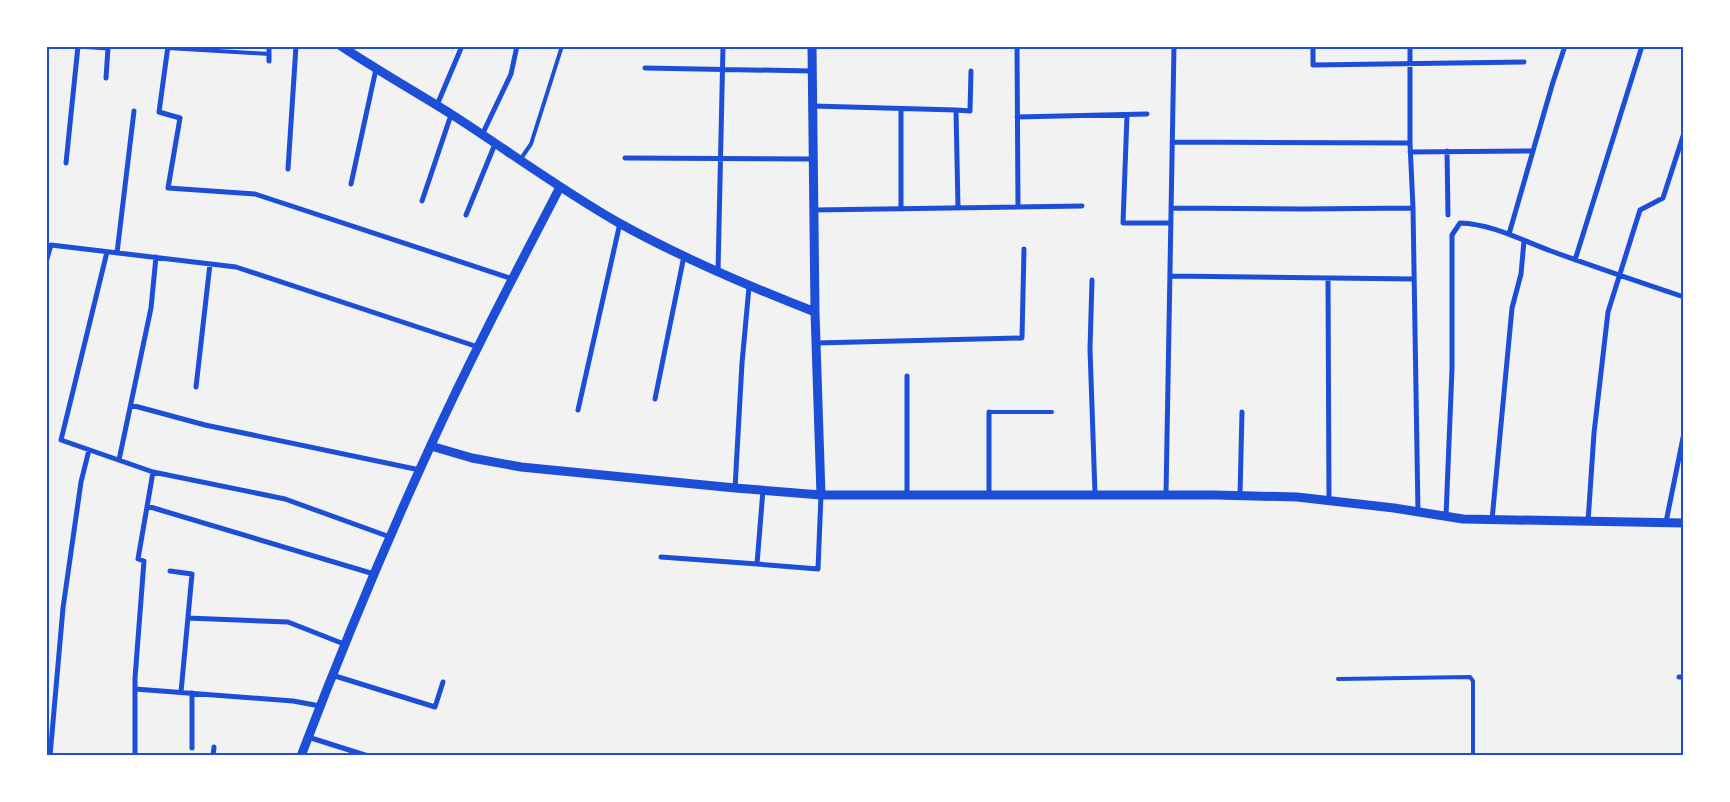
<svg xmlns="http://www.w3.org/2000/svg" width="1730" height="802" font-family="'DM Sans',sans-serif">
<style>
.lines{fill:none;stroke-linecap:round;stroke-linejoin:round}
.service{stroke:#1d4ed8;stroke-width:4}
.minor{stroke:#1d4ed8;stroke-width:5}
.tertiary{stroke:#1d4ed8;stroke-width:9}
.neatline{fill:none;stroke:#1d4ed8;stroke-width:2}
</style>
<rect width="100%" height="100%" fill="#f2f2f2"/>
<g class="lines">
<path class="service" d="M168,48L269,54
M520,160L531,144L562,46
M989,412H1052
M1338,679L1470,677L1473,681V756"/>
<path class="minor" d="M78,46L108,48L106,78
M168,46L159,112L180,118L168,188L255,194L513,279
M1017,46L1018,207
M1313,46V65L1524,62
M1410,46V143
M269,61V46
M645,68L812,71
M437,105L462,46
M813,106L956,110
M901,109V208
M1127,115L1123,223H1171
M1017,117L1147,114
M482,135L511,74L517,46
M1172,142L1410,143L1413,208
M1447,151L1448,215
M1410,152L1533,151L1553,82L1565,46
M625,158L813,159
M66,163L78,46H76
M288,169L296,46
M351,184L376,69
M422,201L451,115
M958,208L956,110L970,111L971,71
M1171,208L1304,209L1413,208L1418,512
M814,210L1082,206
M466,215L495,144
M1509,234L1533,151
M107,252L61,440L153,472L285,499L390,537
M117,253L134,111
M1575,260L1642,46
M46,262L51,245L236,267L478,347
M718,272L723,46
M1170,276L1414,279
M1328,279L1329,501
M1092,280L1090,349L1095,494
M816,343L1022,338L1024,249
M907,376V495
M196,387L210,264
M655,399L684,256
M131,405L205,425L420,470
M578,410L620,223
M119,460L151,308L156,257
M735,488L742,363L749,287
M763,490L757,564L818,569L821,495
M1166,494L1174,46
M989,495V412
M1240,495L1242,412
M147,506L374,574
M1446,516L1452,369V235L1460,223C1492,224 1521,240 1551,251C1595,267 1639,282 1684,297
M1492,520L1512,308L1521,274L1524,241
M1588,522L1594,433L1608,312L1640,210L1663,198L1684,133
M1666,522L1684,433
M661,557L757,564
M170,571L192,574L181,692
M188,618L288,622L344,644
M332,675L435,707L443,682
M1679,677H1684
M135,689L293,701L320,706
M308,737L368,756
M192,748V693
M50,756L63,608L81,482L89,450
M135,756V678L144,561L138,559L153,472
M213,756L214,747"/>
<path class="tertiary" d="M341,46C377,70 414,91 451,114C507,150 561,190 619,223C682,258 748,286 815,312
M812,46L815,312L821,495
M431,446L472,458L521,467L735,488L821,495H1215L1297,497L1394,508L1463,519L1684,523
M301,756C341,651 384,547 431,445C471,357 516,272 560,187"/>
</g>
<rect width="1730" height="802" fill="none" stroke="#ffffff" stroke-width="95"/>
<rect x="48" y="48" width="1634" height="706" class="neatline"/>
</svg>
